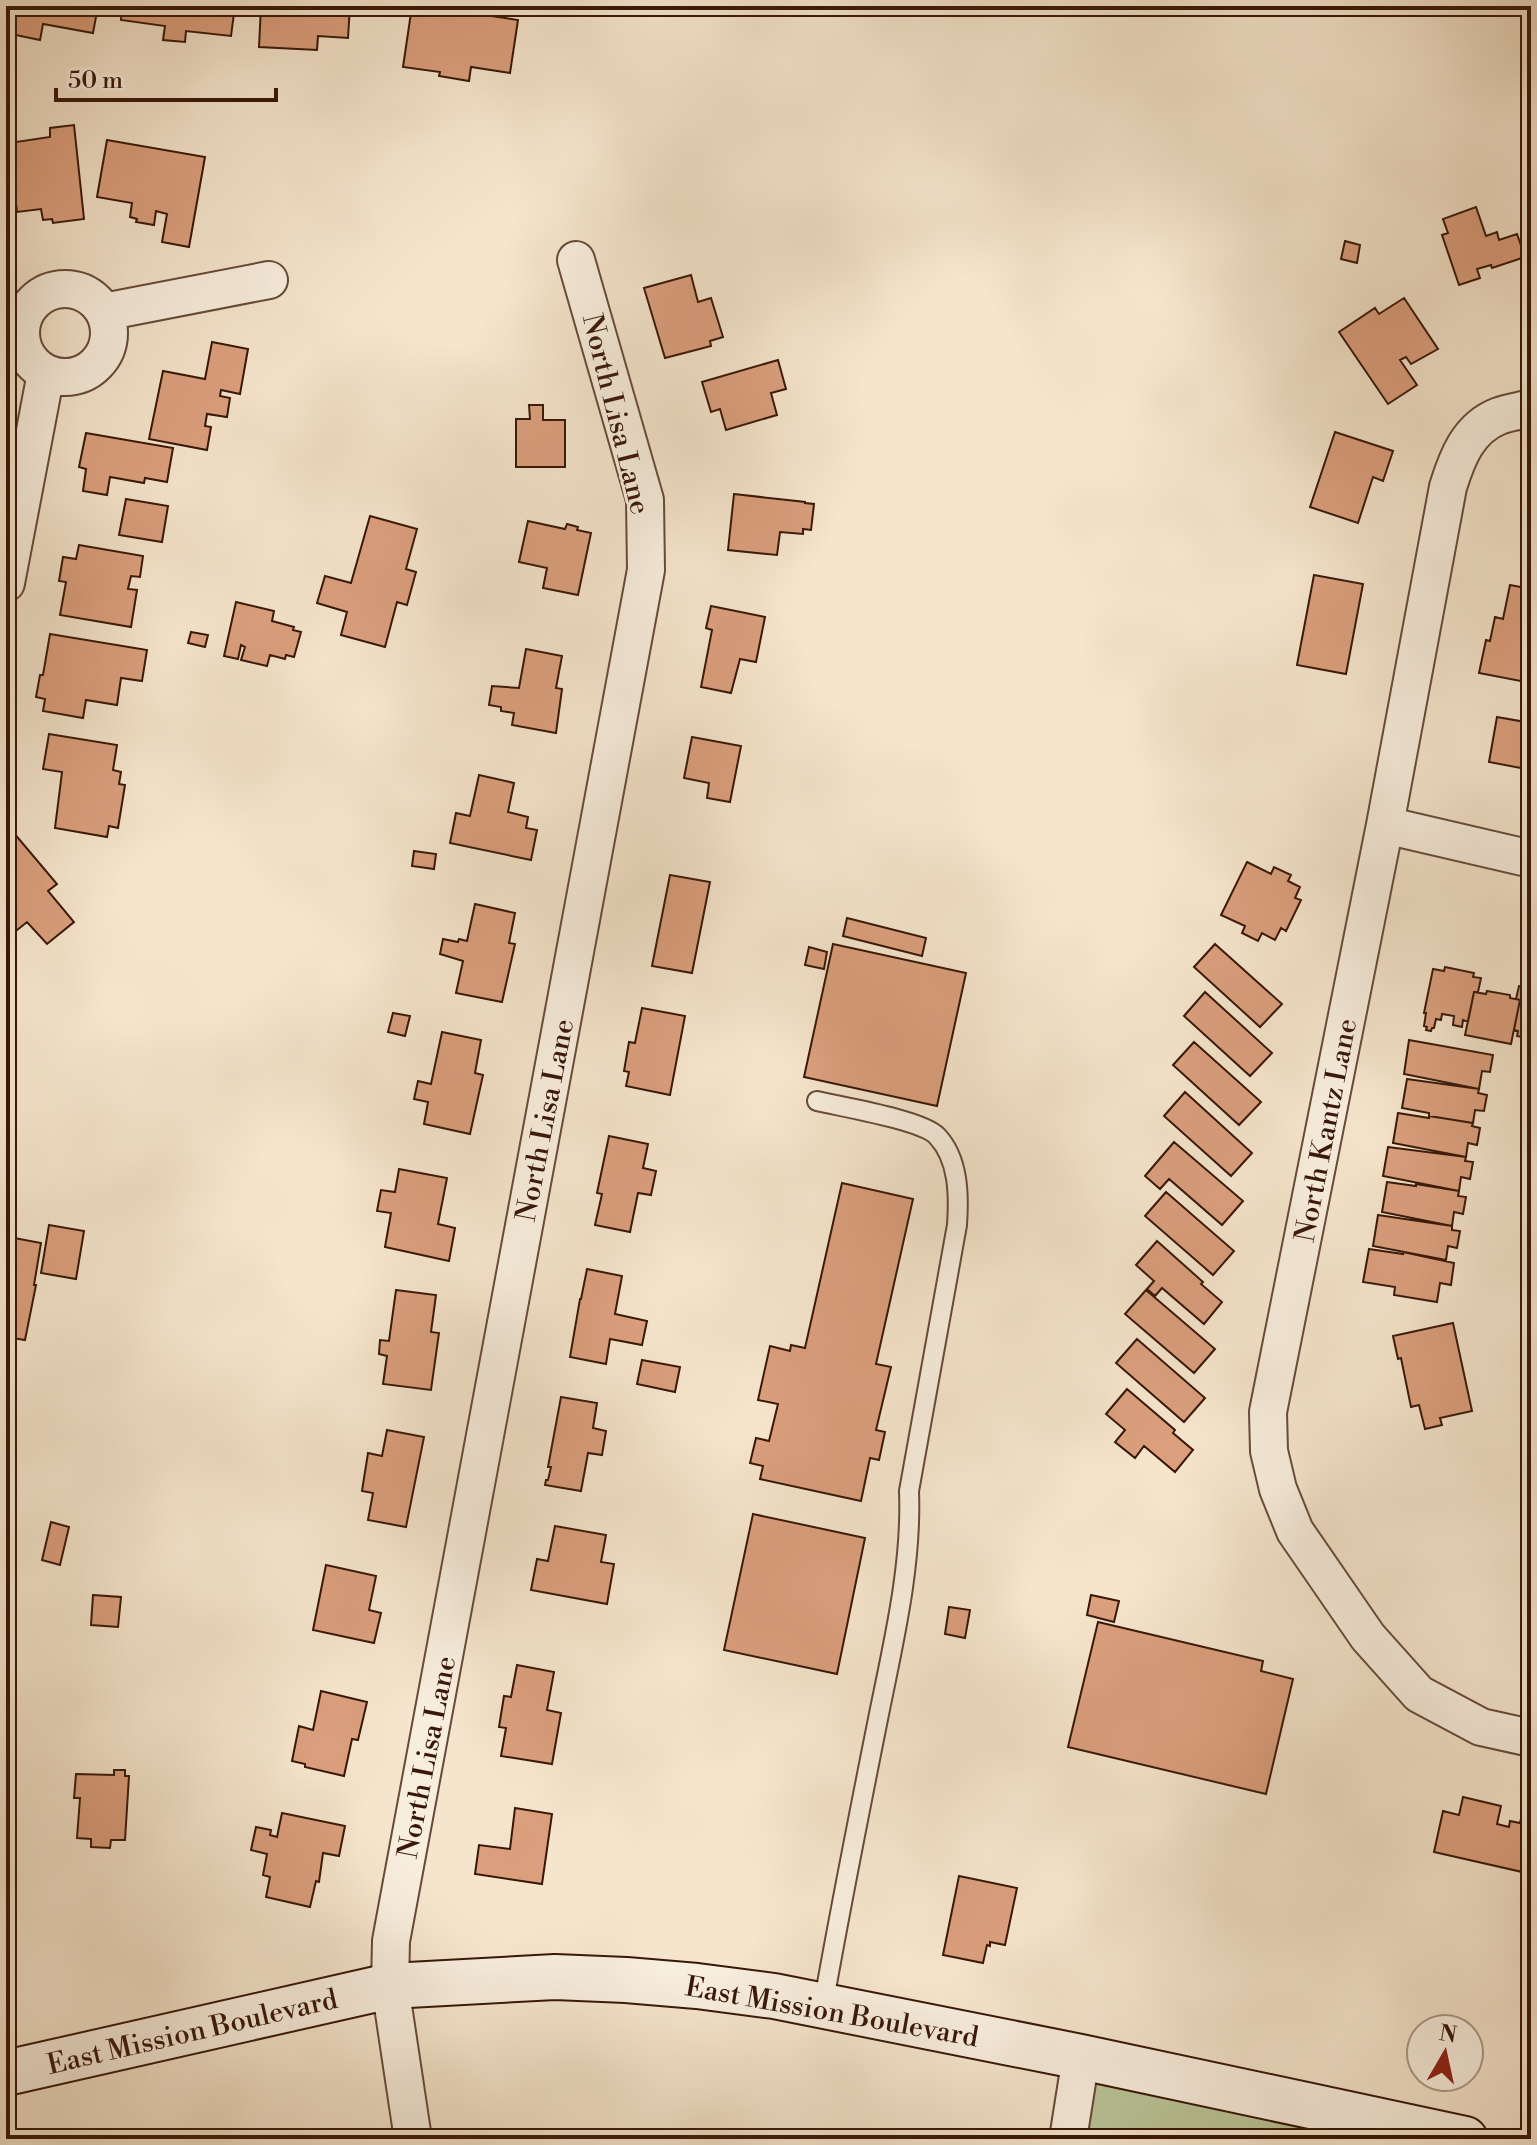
<svg xmlns="http://www.w3.org/2000/svg" width="1537" height="2145" font-family="'Libre Bodoni',serif">
<style>
.green{fill:#bac599;stroke:#796e50;stroke-width:2}
.building{fill:#db9f7d;stroke:#381708;stroke-width:2}
.lines{fill:none;stroke-linecap:round;stroke-linejoin:round}
.service-casing{stroke:#674a39;stroke-width:22}
.minor-casing{stroke:#674a39;stroke-width:40}
.secondary-casing{stroke:#381708;stroke-width:48}
.service{stroke:#f8eede;stroke-width:18}
.minor{stroke:#f8eede;stroke-width:36}
.secondary{stroke:#f8eede;stroke-width:44}
.labels{text-anchor:middle;stroke-width:6;stroke-linejoin:round;paint-order:stroke}
.street-label{font-size:28px;fill:#381708;stroke:#f8eede}
</style>
<rect width="100%" height="100%" fill="#f5e5cc"/>
<filter id="stains"><feTurbulence type="fractalNoise" baseFrequency=".0025" numOctaves="4"/><feColorMatrix values="0 0 0 0 .2 0 0 0 0 .09 0 0 0 0 .02 0 0 0 .5 -.17"/></filter>
<radialGradient id="worn" r=".72"><stop offset=".6" stop-color="#630" stop-opacity="0"/><stop offset="1" stop-color="#630" stop-opacity=".3"/></radialGradient>
<path class="green" d="M1081,2057L1406,2139H1068Z"/>
<path class="building" d="M6,6H98L93,33L43,24L40,40L6,33L9,17H6Z
M122,6H235L231,36L186,31L185,42L163,40L165,26L121,20Z
M261,6H350L348,38L318,36L317,50L259,47Z
M412,6L444,9V6H485L484,15L518,20L510,73L471,67L469,81L439,76L440,72L403,67Z
M74,125L84,219L53,223L52,219L43,220L41,209L17,212L9,143L50,137V128Z
M107,140L205,157L189,247L162,242L167,214L156,211L154,225L136,222L137,219L130,217L132,203L97,197Z
M1476,207L1486,236L1497,232L1499,240L1517,234L1525,257L1492,268L1491,265L1477,269L1480,278L1459,285L1442,235L1448,233L1443,219Z
M1345,241L1360,245L1357,263L1341,259Z
M691,275L698,302L711,298L723,337L710,341L711,346L665,358L644,288Z
M1404,298L1438,349L1411,364L1406,357L1400,360L1417,385L1388,404L1339,332L1375,308L1379,314Z
M212,342L248,349L240,394L221,390L220,396L230,398L227,417L207,414L205,426L211,427L207,450L149,439L163,371L205,379Z
M778,360L786,389L771,393L777,415L726,430L720,409L711,412L702,382Z
M529,405H543V420H565V467H516V419H530Z
M1335,432L1393,451L1383,481L1373,477L1358,523L1310,507Z
M86,433L173,448L167,482L145,478L144,483L110,477L107,495L83,491L86,469L79,467Z
M734,494L805,502V503L814,504L811,530L803,529V534L780,532L777,555L728,550Z
M126,499L168,506L162,542L119,535Z
M370,516L417,529L406,569L416,572L407,605L397,602L385,647L341,635L347,612L317,603L325,576L351,583Z
M528,521L565,529L567,524L578,527L577,530L591,533L578,595L543,588L547,568L519,562Z
M79,545L143,556L140,577L131,576L128,589L137,590L131,627L60,615L66,582L59,581L63,557L76,559Z
M1314,575L1363,584L1346,674L1297,665Z
M1510,585L1531,589V683L1479,673L1486,640L1490,641L1495,617L1503,619Z
M236,602L274,611L272,621L294,627L293,630L301,632L294,657L286,655L285,659L270,655L267,666L241,660L245,647L241,645L238,659L224,656Z
M711,606L765,617L756,662L740,659L731,693L701,687L712,630L706,628Z
M191,632L208,635L205,647L188,643Z
M50,634L147,650L142,681L121,678L117,705L86,700L83,718L43,711L45,699L36,697L40,675H43Z
M526,649L562,656L556,688L562,689L556,733L512,725L514,713L501,711V707L489,705L492,686L519,688Z
M1497,717L1531,723V770L1489,762Z
M49,734L117,745L113,770L121,772L119,784L125,785L118,828L109,826L107,837L55,828L62,772L43,769Z
M692,737L741,746L730,802L707,798L709,783L684,778Z
M479,775L514,783L508,812L528,817L526,828L537,830L531,860L450,843L456,813L470,816Z
M8,826L57,884L48,891L74,922L47,944L27,922L6,939V827Z
M414,851L436,854L434,869L412,866Z
M1247,862L1271,874L1274,867L1291,875L1288,881L1300,887L1295,898L1301,900L1286,931L1281,928L1275,940L1262,933L1258,941L1242,933L1245,926L1221,915Z
M670,875L710,882L692,973L652,966Z
M475,904L515,913L509,943L515,944L502,1002L456,993L463,961L440,954L443,939L458,942L459,939L467,941Z
M847,918L926,938L922,956L843,936Z
M833,944L966,973L937,1106L804,1077Z
M1215,944L1282,1004L1260,1027L1194,967Z
M809,947L827,952L824,969L805,965Z
M1445,967L1474,973L1473,977L1481,978L1478,992H1474L1468,1022L1463,1020L1462,1027L1453,1025L1454,1016L1442,1014L1441,1020L1436,1019L1434,1028H1432L1431,1031L1426,1030L1427,1027L1424,1026L1426,1013H1424L1433,969L1444,971Z
M1529,984L1531,985V1033L1527,1032L1526,1038L1517,1036L1518,1031L1514,1030L1520,1000L1516,999L1519,986L1528,987Z
M1487,991L1510,995V998L1520,1000L1511,1044L1465,1035L1474,992L1486,994Z
M1205,992L1272,1053L1250,1076L1184,1016Z
M642,1008L685,1016L670,1095L626,1086L629,1072L624,1071L629,1042L635,1043Z
M393,1013L410,1016L405,1036L388,1032Z
M442,1032L481,1040L475,1073L483,1075L470,1134L424,1124L428,1102L414,1099L418,1081L431,1084Z
M1409,1040L1493,1055L1490,1072L1482,1071L1479,1089L1404,1074Z
M1194,1042L1261,1102L1239,1125L1173,1065Z
M1407,1079L1479,1089L1478,1093L1487,1095L1484,1111L1475,1110L1473,1123L1429,1116V1113L1402,1108Z
M1185,1092L1252,1153L1231,1176L1164,1116Z
M1398,1113L1429,1118V1116L1473,1123L1472,1126L1480,1128L1477,1145L1468,1143L1466,1157L1393,1143Z
M609,1136L648,1144L643,1168L656,1171L651,1195L638,1193L630,1232L595,1225L602,1194L597,1193Z
M1174,1142L1243,1201L1222,1225L1169,1179L1160,1189L1145,1176Z
M1388,1147L1466,1157L1465,1161L1473,1162L1470,1179L1461,1177L1459,1191L1383,1176Z
M399,1169L447,1178L438,1224L455,1228L449,1261L385,1247L391,1213L377,1211L381,1190L395,1192Z
M1387,1182L1416,1186V1184L1459,1191L1458,1196L1466,1197L1463,1214L1454,1212L1452,1226L1382,1212Z
M842,1183L913,1199L876,1364L891,1367L876,1430L885,1432L879,1460L870,1458L861,1501L760,1479L763,1466L750,1463L756,1438L769,1441L778,1404L758,1400L770,1346L790,1351L791,1345L805,1348Z
M1166,1192L1234,1251L1213,1275L1145,1216Z
M1378,1215L1452,1226V1230L1460,1231L1457,1248L1448,1246L1446,1260L1373,1246Z
M49,1225L84,1231L76,1279L41,1273Z
M9,1237L41,1243L34,1285H36L25,1340L6,1337V1253Z
M1157,1241L1203,1282L1201,1284L1222,1302L1204,1324L1162,1288L1155,1296L1147,1289L1154,1281L1136,1265Z
M1369,1249L1403,1254V1252L1454,1263L1451,1285L1440,1283L1437,1302L1394,1295L1395,1287L1363,1282Z
M587,1269L622,1276L615,1314L647,1321L642,1345L610,1339L606,1364L570,1357L580,1299H581Z
M396,1290L436,1295L431,1332L439,1333L431,1390L383,1384L387,1356L379,1354L380,1340L389,1341Z
M1146,1290L1215,1349L1194,1373L1125,1314Z
M1453,1323L1472,1411L1440,1418L1442,1425L1425,1429L1419,1405L1411,1407L1401,1358L1398,1359L1393,1336Z
M1137,1339L1205,1398L1184,1422L1116,1363Z
M642,1360L680,1367L675,1392L637,1384Z
M1127,1389L1175,1430L1173,1433L1193,1450L1175,1472L1144,1446L1135,1458L1115,1442L1125,1430L1106,1414Z
M561,1397L597,1403L593,1428L606,1431L602,1455L588,1453L581,1491L545,1485L546,1480H548L551,1467H548Z
M387,1430L424,1437L406,1527L368,1520L373,1493L362,1491L368,1453L382,1456Z
M753,1514L865,1538L837,1674L724,1650Z
M51,1522L69,1527L60,1565L42,1560Z
M555,1526L606,1535L601,1562L614,1564L607,1604L531,1590L537,1559L548,1561Z
M326,1565L376,1576L369,1610L381,1613L374,1643L313,1630Z
M93,1595L121,1597L118,1627L91,1625Z
M1091,1595L1119,1601L1114,1622L1087,1615Z
M949,1607L970,1610L965,1638L945,1634Z
M1098,1622L1263,1661L1261,1671L1293,1679L1266,1794L1068,1747Z
M517,1665L554,1672L547,1710L561,1713L552,1764L501,1756L506,1728L499,1727L504,1696L511,1697Z
M321,1691L367,1702L358,1740L352,1739L344,1776L305,1767V1764L292,1761L299,1726L313,1730Z
M114,1770H125V1776H129L125,1840H111L110,1848L91,1847V1839L77,1838L80,1798H74L76,1774L114,1775Z
M1463,1797L1501,1806L1497,1824L1509,1827L1510,1821L1520,1823L1523,1811L1531,1813V1874L1434,1852L1443,1811L1459,1815Z
M515,1808L552,1814L542,1884L475,1874L479,1845L510,1849Z
M282,1813L345,1826L339,1856L323,1853L319,1882L316,1881L310,1907L266,1897L270,1877L263,1875L267,1854L251,1850L256,1827L271,1830L270,1835L277,1837Z
M959,1876L1017,1888L1005,1945L990,1942V1946L987,1945L983,1963L943,1955Z"/>
<g class="lines">
<defs>
<path id="service" d="M817,1101C842,1107 922,1120 937,1136C959,1159 959,1196 957,1225L909,1491C912,1567 893,1644 878,1719C859,1814 840,1910 823,2006"/>
<path id="minor" d="M21 333a44 44 0 1 1 88 0a44 44 0 1 1-88 0Z
M104,312L269,280
M1531,408C1521,411 1509,412 1499,416C1468,428 1457,458 1448,487L1385,825L1268,1412L1269,1451L1278,1489L1295,1531L1368,1637L1419,1694L1481,1727L1531,1738
M6,583L46,373
M1385,825L1531,859
M413,2139L390,1986L391,1941L646,570L645,500L576,260
M1068,2139L1081,2057"/>
<path id="secondary" d="M6,2073L390,1986L555,1977L626,1980L697,1986L774,1996L1081,2057L1465,2139"/>
</defs>
<use href="#service" class="service-casing"/>
<use href="#minor" class="minor-casing"/>
<use href="#secondary" class="secondary-casing"/>
<use href="#service" class="service"/>
<use href="#minor" class="minor"/>
<use href="#secondary" class="secondary"/>
</g>
<g class="labels">
<g class="street-label">
<text transform="translate(617 414) rotate(76)" y="10">North Lisa Lane</text>
<text transform="translate(544 1120) rotate(-79)" y="10">North Lisa Lane</text>
<text transform="translate(1325 1130) rotate(-79)" y="10">North Kantz Lane</text>
<text transform="translate(426 1757) rotate(-79)" y="10">North Lisa Lane</text>
<text transform="translate(832 2011) rotate(10)" y="10">East Mission Boulevard</text>
<text transform="translate(192 2031) rotate(-13)" y="10">East Mission Boulevard</text>
</g>
</g>
<rect width="1537" height="2145" fill="none" stroke="#f5e5cc" stroke-width="32"/>
<rect x="8" y="8" width="1521" height="2129" fill="none" stroke="#381708" stroke-width="4"/>
<rect x="16" y="16" width="1505" height="2113" fill="none" stroke="#381708" stroke-width="2"/>
<g transform="translate(1445 2053) rotate(9)"><circle r="38" fill="#f8eede" stroke="#ab9888" stroke-width="2"/>
<path d="M0-6L14 30L0 20L-14 30Z" fill="#8f2418"/>
<text y="-12" font-size="22" font-weight="bold" text-anchor="middle" fill="#381708">N</text>
</g>
<path d="M56 88v12h220v-12" fill="none" stroke="#381708" stroke-width="4"/>
<text x="68" y="88" font-size="24" fill="#381708" stroke="#f8eede" stroke-width="6" paint-order="stroke">50 m</text>
<rect width="100%" height="100%" filter="url(#stains)"/>
<rect width="100%" height="100%" fill="url(#worn)"/>
</svg>
